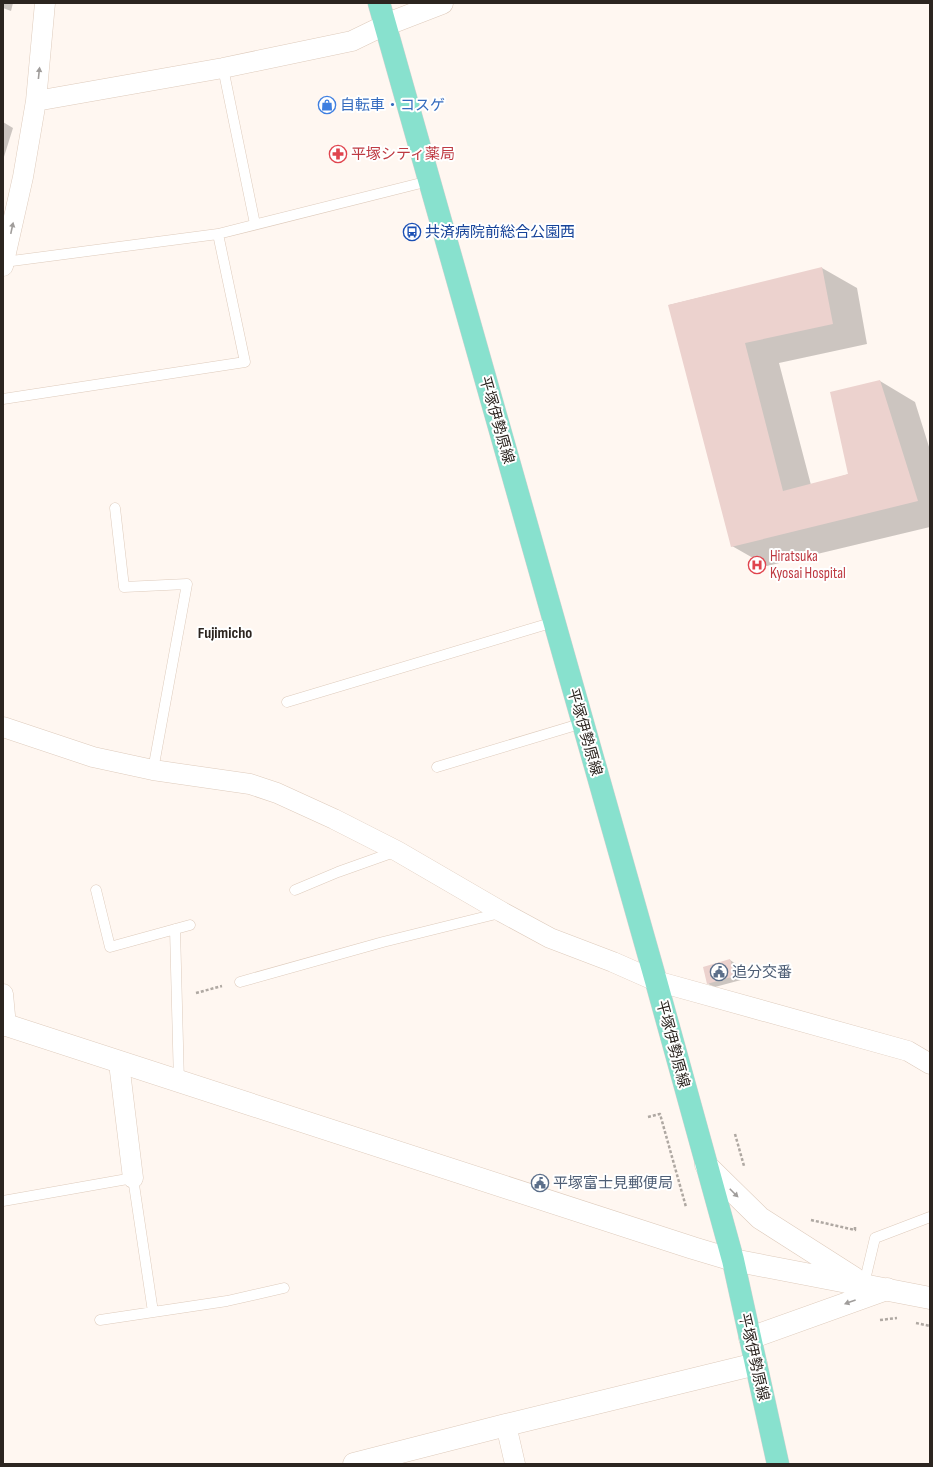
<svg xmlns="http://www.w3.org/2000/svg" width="933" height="1467" font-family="'Sofia Sans Condensed','Noto Sans JP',sans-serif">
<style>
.shadow{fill:#0003}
.building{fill:#ecd2ce}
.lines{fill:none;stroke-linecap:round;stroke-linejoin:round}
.lane-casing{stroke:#decbbc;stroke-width:11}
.street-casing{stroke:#decbbc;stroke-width:21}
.secondary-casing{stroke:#decbbc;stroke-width:23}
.primary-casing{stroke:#d5d3d2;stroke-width:23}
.path{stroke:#afa8a2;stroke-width:2.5;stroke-dasharray:3 2;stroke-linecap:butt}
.lane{stroke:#fff;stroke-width:10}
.street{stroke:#fff;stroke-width:20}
.secondary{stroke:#fff;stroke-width:22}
.primary{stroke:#88e1ce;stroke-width:22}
.oneway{fill:#a09d9b}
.labels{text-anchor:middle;stroke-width:4;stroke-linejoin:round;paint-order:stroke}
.shop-label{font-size:15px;fill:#366cbe;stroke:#fff;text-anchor:start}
.health-label{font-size:15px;fill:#be3a42;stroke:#fff;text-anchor:start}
.transit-label{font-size:15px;fill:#164399;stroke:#fff;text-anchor:start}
.street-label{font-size:15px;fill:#2c2520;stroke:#fff}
.service-label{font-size:15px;fill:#4e5e75;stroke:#fff;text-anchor:start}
.neighbourhood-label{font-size:16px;font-weight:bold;fill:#2c2520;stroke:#fff}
</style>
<rect width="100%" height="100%" fill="#fff7f1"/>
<path class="shadow" d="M3,3H13L11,11L3,8Z
M3,122L13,128L3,160Z
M822,268L857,288L867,344L779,363L811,485L849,474L880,381L915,402L930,450V527L767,566L732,546L669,305Z
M730,960L736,964L741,980L715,987L708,984Z"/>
<path class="building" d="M822,267L833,324L745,343L783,491L848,474L830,392L880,380L918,501L731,547L668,305Z
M730,959L735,976L707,984L703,967Z"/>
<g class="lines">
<defs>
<path id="lane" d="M223,68L255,224
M4,262L218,234
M3,399L245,362L218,234L429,181
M115,508L124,587L187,584L153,770
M287,702L554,622
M437,767L583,723
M96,890L110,947L190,925
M295,890L338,872L397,851
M175,929L179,1083
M240,982L383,942L500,913
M3,1201L133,1178L153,1312
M864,1284L875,1238L930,1217
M100,1320L227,1301L284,1288"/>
<path id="street" d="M36,101L223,68L352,41L385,25
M3,266L23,177L36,101L45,3
M3,727L93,757L153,770L250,784L277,793L334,819L397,851L502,912L550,938L613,962L656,981L908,1051L930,1064
M3,994L6,1026
M119,1063L133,1178
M506,1425L515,1464"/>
<path id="secondary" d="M385,25L442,3
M3,1024L693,1248L733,1260L930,1298
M706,1165L760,1218L854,1278
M750,1338L887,1289
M354,1464L506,1425L756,1364"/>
<path id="primary" d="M379,3L656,981L733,1260L778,1464"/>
</defs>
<use href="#lane" class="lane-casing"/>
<use href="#street" class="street-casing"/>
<use href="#secondary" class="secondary-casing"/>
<use href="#primary" class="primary-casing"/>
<path class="path" d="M196,993L222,986
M648,1117L660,1114L686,1207
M735,1134L744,1166
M811,1220L855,1230V1225
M880,1320L897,1318
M916,1323L930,1326"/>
<use href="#lane" class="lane"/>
<use href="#street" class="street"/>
<use href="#secondary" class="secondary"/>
<use href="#primary" class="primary"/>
</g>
<defs><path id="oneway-solid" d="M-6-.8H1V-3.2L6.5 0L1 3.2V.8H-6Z"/></defs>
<g class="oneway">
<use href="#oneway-solid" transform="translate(39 73) rotate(-84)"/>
<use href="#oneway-solid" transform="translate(12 228) rotate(-78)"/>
<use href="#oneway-solid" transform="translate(734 1193) rotate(45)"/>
<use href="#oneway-solid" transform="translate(850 1302) rotate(160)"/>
</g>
<defs>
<symbol id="shop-ring" viewBox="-11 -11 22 22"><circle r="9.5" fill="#fff" stroke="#3f7fe0" stroke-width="1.5"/><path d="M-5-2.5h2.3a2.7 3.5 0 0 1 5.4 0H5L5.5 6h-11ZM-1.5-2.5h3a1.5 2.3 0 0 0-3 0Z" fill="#3f7fe0"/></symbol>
<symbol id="pharmacy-ring" viewBox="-11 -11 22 22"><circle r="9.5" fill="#fff" stroke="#e0444e" stroke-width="1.5"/><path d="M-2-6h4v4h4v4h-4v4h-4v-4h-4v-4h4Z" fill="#e0444e"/></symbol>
<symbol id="bus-ring" viewBox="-11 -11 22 22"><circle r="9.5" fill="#fff" stroke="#1a4fb4" stroke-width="1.5"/><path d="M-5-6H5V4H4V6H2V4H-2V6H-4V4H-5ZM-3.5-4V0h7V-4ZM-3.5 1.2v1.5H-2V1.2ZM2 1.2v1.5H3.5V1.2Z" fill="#1a4fb4"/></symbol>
<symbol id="hospital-ring" viewBox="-11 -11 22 22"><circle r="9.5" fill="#fff" stroke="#e0444e" stroke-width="1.5"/><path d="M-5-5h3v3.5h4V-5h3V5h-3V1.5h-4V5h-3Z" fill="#e0444e"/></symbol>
<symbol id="civic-ring" viewBox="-11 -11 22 22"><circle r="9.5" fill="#fff" stroke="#5c6f8a" stroke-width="1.5"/><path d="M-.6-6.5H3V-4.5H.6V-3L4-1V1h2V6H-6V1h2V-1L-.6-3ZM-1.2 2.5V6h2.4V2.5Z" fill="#5c6f8a"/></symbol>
</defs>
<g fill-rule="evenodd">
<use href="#shop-ring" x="317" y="95" width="20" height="20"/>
<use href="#pharmacy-ring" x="328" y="144" width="20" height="20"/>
<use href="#bus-ring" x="402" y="222" width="20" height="20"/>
<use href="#hospital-ring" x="747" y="555" width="20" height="20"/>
<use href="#civic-ring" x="709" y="962" width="20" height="20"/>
<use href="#civic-ring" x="530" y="1173" width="20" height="20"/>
</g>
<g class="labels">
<g class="shop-label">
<text x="340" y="110">自転車・コスゲ</text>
</g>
<g class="health-label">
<text x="351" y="159">平塚シティ薬局</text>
<text x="770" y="561">Hiratsuka<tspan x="770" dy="17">Kyosai Hospital</tspan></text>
</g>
<g class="transit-label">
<text x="425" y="237">共済病院前総合公園西</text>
</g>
<g class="street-label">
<text transform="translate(497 420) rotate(74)" y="5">平塚伊勢原線</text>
<text transform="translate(585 732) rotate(74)" y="5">平塚伊勢原線</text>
<text transform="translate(673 1044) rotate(75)" y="5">平塚伊勢原線</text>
<text transform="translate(754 1357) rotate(77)" y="5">平塚伊勢原線</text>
</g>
<g class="service-label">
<text x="732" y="977">追分交番</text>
<text x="553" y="1188">平塚富士見郵便局</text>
</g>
<g class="neighbourhood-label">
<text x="225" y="638">Fujimicho</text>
</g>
</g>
<rect width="933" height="1467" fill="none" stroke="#2c2520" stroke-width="8"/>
</svg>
